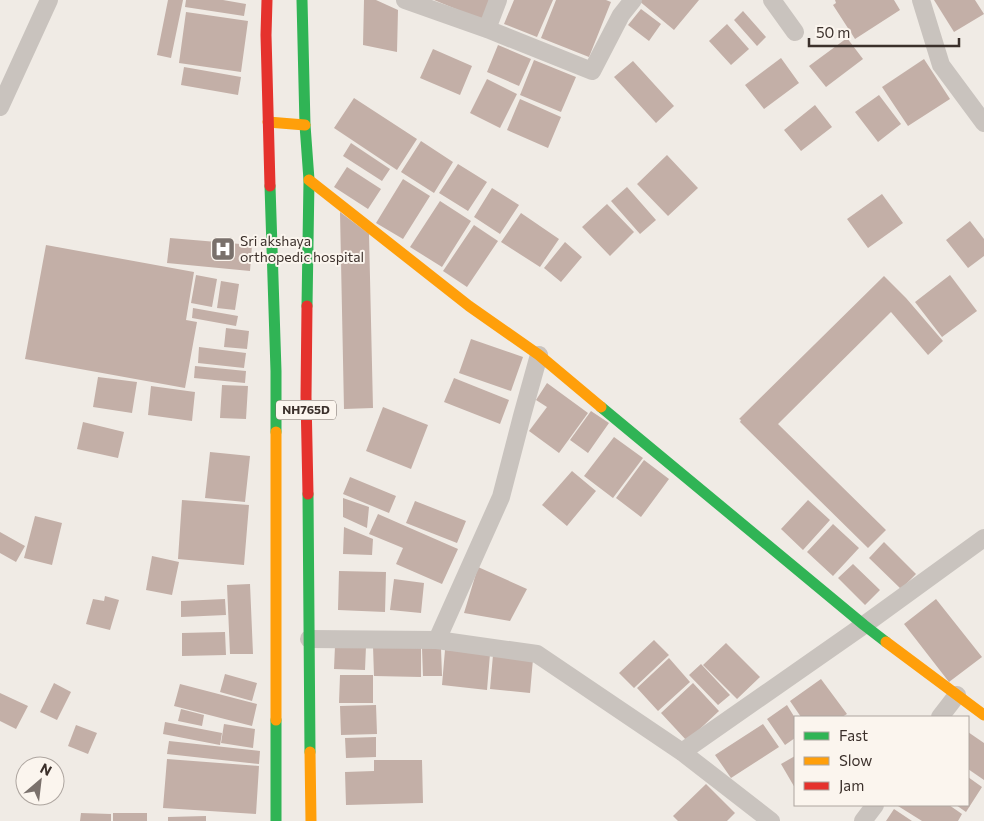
<svg xmlns="http://www.w3.org/2000/svg" width="984" height="821" font-family="Commissioner,sans-serif">
<style>
.building{fill:#c3afa7}
.lines{fill:none;stroke-linecap:round;stroke-linejoin:round}
.street{stroke:#c9c3be;stroke-width:18}
.fast{stroke:#30b455;stroke-width:11}
.slow{stroke:#ff9f0a;stroke-width:11}
.jam{stroke:#e5322d;stroke-width:11}
.labels{text-anchor:middle;stroke-width:4;stroke-linejoin:round;paint-order:stroke}
.shield{fill:#fbf5ee;stroke:#756b66;stroke-width:1}
.shield-label{font-size:12px;font-weight:bold;fill:#3b302b}
.poi-label{font-size:14px;fill:#3b302b;stroke:#fbf5ee;text-anchor:start}
</style>
<rect width="100%" height="100%" fill="#f0ebe5"/>
<path class="building" d="M168,0H183L171,58L157,55Z
M186,0H223L246,4L244,16L185,7Z
M364,0H376L398,10L397,52L363,45Z
M434,0H493L485,21Z
M514,0H553L537,37L504,24Z
M556,0H606L611,2L589,57L541,38Z
M638,0H699L674,30Z
M835,0H894L900,10L855,39L833,5L836,3Z
M934,0H975L984,14L954,32Z
M641,9L661,24L649,41L628,25Z
M743,11L766,37L757,46L734,20Z
M186,12L248,21L241,72L179,63Z
M727,24L749,49L731,65L709,41Z
M847,38L863,59L826,87L809,66Z
M498,45L531,59L519,86L487,72Z
M433,49L472,66L460,95L420,78Z
M781,58L799,83L764,109L745,85Z
M924,59L950,99L908,126L882,87Z
M534,60L576,77L561,112L520,95Z
M633,61L674,106L656,123L614,77Z
M184,67L241,77L238,95L181,85Z
M487,79L517,94L500,128L470,113Z
M879,95L901,124L878,142L855,112Z
M354,98L417,139L397,170L334,128Z
M520,99L561,117L548,148L507,130Z
M815,105L832,127L801,151L784,130Z
M421,141L453,162L434,193L401,172Z
M351,143L390,169L382,181L343,156Z
M667,155L698,188L668,216L637,184Z
M458,164L487,182L468,211L439,193Z
M347,167L381,189L368,209L334,187Z
M403,179L430,196L403,239L376,223Z
M627,187L656,220L640,234L611,201Z
M492,188L519,205L500,234L474,217Z
M882,194L903,223L868,248L847,219Z
M440,201L471,221L442,267L410,247Z
M607,204L634,232L610,256L582,227Z
M340,212L369,234L373,408L344,409Z
M521,213L559,239L540,267L501,242Z
M970,221L984,239V256L968,268L946,240Z
M474,225L498,241L467,287L443,271Z
M170,238L252,245L250,271L167,263Z
M565,242L582,257L561,282L544,268Z
M46,245L194,272L186,320L197,322L185,388L25,359Z
M196,275L217,279L212,307L191,303Z
M950,275L977,311L942,337L915,302Z
M884,276L906,298L943,341L928,355L891,312L778,424L886,530L868,548L740,422L741,420L739,419Z
M221,281L239,284L235,310L217,308Z
M193,308L238,316L236,326L192,318Z
M226,328L249,331L247,349L224,347Z
M471,339L523,357L511,391L459,373Z
M199,347L246,353L244,368L198,363Z
M195,366L246,371L245,383L194,378Z
M98,377L137,382L132,413L93,407Z
M454,378L509,400L500,424L444,402Z
M547,383L588,413L559,453L529,431L547,407L536,400Z
M222,385L248,386L246,419L220,418Z
M151,386L195,392L192,421L148,415Z
M383,407L428,425L411,469L366,451Z
M591,411L609,423L588,453L570,440Z
M83,422L124,432L118,458L77,449Z
M614,437L643,458L613,498L584,476Z
M210,452L250,456L245,502L205,498Z
M644,460L669,479L641,517L616,498Z
M572,471L596,491L567,526L542,505Z
M350,477L396,496L389,513L343,494Z
M343,498L369,507L367,528L343,517Z
M182,500L249,505L244,565L178,559Z
M808,500L830,520L803,550L781,529Z
M415,501L466,521L457,543L406,523Z
M378,514L458,549L442,584L396,564L403,548L369,534Z
M35,516L62,523L52,565L24,558Z
M833,524L859,548L833,576L807,552Z
M344,527L373,539L372,555L343,554Z
M0,532L25,546L16,562L0,553Z
M884,542L916,574L901,589L869,558Z
M152,556L179,562L172,595L146,590Z
M853,564L880,590L865,605L838,578Z
M478,567L527,589L510,621L464,613Z
M339,571L386,572L385,612L338,610Z
M394,579L424,583L421,613L390,610Z
M250,584L253,654H230L227,585Z
M105,596L119,600L110,630L86,624L93,599L104,601Z
M225,599L226,615L181,617V601Z
M936,599L982,657L949,682L904,624Z
M225,632L226,655L182,656V633Z
M654,640L669,655L634,688L619,673Z
M726,643L760,677L737,699L703,665Z
M335,646H366L365,670L334,669Z
M373,646H421V677L374,676Z
M422,648H441L442,676H423Z
M445,650L490,654L487,690L442,685Z
M493,655L533,659L530,693L490,689Z
M669,658L690,682L658,711L637,688Z
M701,664L730,695L718,705L689,675Z
M225,674L257,683L252,701L220,692Z
M340,675H373V703H339Z
M821,679L847,714L842,717H801L790,701Z
M54,683L71,692L57,720L40,712Z
M693,683L719,711L687,741L661,713Z
M180,684L257,704L252,726L174,706Z
M0,693L28,706L16,729L0,721Z
M376,705L377,734L341,735L340,706Z
M787,705L795,718V738L785,745L767,719Z
M181,709L204,715L202,726L178,721Z
M165,722L222,733L220,745L163,734Z
M224,724L255,729L253,748L221,743Z
M763,724L779,747L731,778L715,755Z
M76,725L97,733L88,754L68,746Z
M968,732L984,743V780L968,769Z
M376,737V757L346,758L345,738Z
M169,741L260,751L259,764L167,754Z
M795,756V788L781,764Z
M167,759L259,766L256,814L163,808Z
M374,760H422L423,803L346,805L345,772L374,771Z
M968,777L982,787L966,812L956,805H968Z
M706,784L735,813L727,821H678L673,816Z
M899,805H949L962,814L958,821H922L898,806Z
M894,809L912,821H886Z
M81,813L111,814V821H80Z
M113,813H147V821H113Z
M206,816V821H168V817Z"/>
<g class="lines">
<path class="street" d="M405,0L487,29L592,71L621,15L633,0
M772,0L795,32
M921,0L941,65L984,123
M487,29L498,0
M0,107L49,0
M539,355L522,416L501,497L437,640L537,654L682,752L771,821
M309,639L437,640
M940,717L957,695
M682,752L864,625L984,538
M863,821L875,805"/>
<path class="fast" d="M302,0L305,125L309,180L307,306
M270,186L276,371V432
M601,407L864,625L886,642
M308,494L310,752
M276,720V821"/>
<path class="slow" d="M268,122L305,125
M309,180L469,306L539,355L601,407
M276,432V720
M886,642L984,715
M310,752L311,821"/>
<path class="jam" d="M267,0L266,35L270,186
M307,306L306,397L308,494"/>
</g>
<defs>
<symbol id="hospital-square" viewBox="-11 -11 22 22"><rect x="-9" y="-9" width="18" height="18" rx="4" fill="#7a716c" stroke="#fbf5ee"/><path d="M-5-5h3v3.5h4V-5h3V5h-3V1.5h-4V5h-3Z" fill="#fff"/></symbol>
</defs>
<g fill-rule="evenodd">
<use href="#hospital-square" x="209" y="235" width="28" height="28"/>
</g>
<g class="labels">
<rect class="shield" x="276" y="400.5" width="60" height="19" rx="4"/>
<g class="shield-label">
<text x="306" y="414">NH765D</text>
</g>
<g class="poi-label">
<text x="240" y="246">Sri akshaya<tspan x="240" dy="16">orthopedic hospital</tspan></text>
</g>
</g>
<rect x="794" y="716" width="175" height="90" fill="#fbf5ee" stroke="#aea6a0"/>
<rect x="804" y="732" width="25" height="8" fill="#30b455" stroke="#aea6a0"/>
<text x="839" y="741" font-size="15" fill="#3b302b">Fast</text>
<rect x="804" y="757" width="25" height="8" fill="#ff9f0a" stroke="#aea6a0"/>
<text x="839" y="766" font-size="15" fill="#3b302b">Slow</text>
<rect x="804" y="782" width="25" height="8" fill="#e5322d" stroke="#aea6a0"/>
<text x="839" y="791" font-size="15" fill="#3b302b">Jam</text>
<g transform="translate(40 781) rotate(28)"><circle r="24" fill="#fbf5ee" stroke="#aea6a0"/>
<path d="M0-4L9 19L0 12L-9 19Z" fill="#7a716c"/>
<text y="-8" font-size="14" font-weight="bold" text-anchor="middle" fill="#3b302b">N</text>
</g>
<path d="M809 38v8h150v-8" fill="none" stroke="#3b302b" stroke-width="2.5"/>
<text x="816" y="38" font-size="15" fill="#3b302b" stroke="#fbf5ee" stroke-width="4" paint-order="stroke">50 m</text>
</svg>
